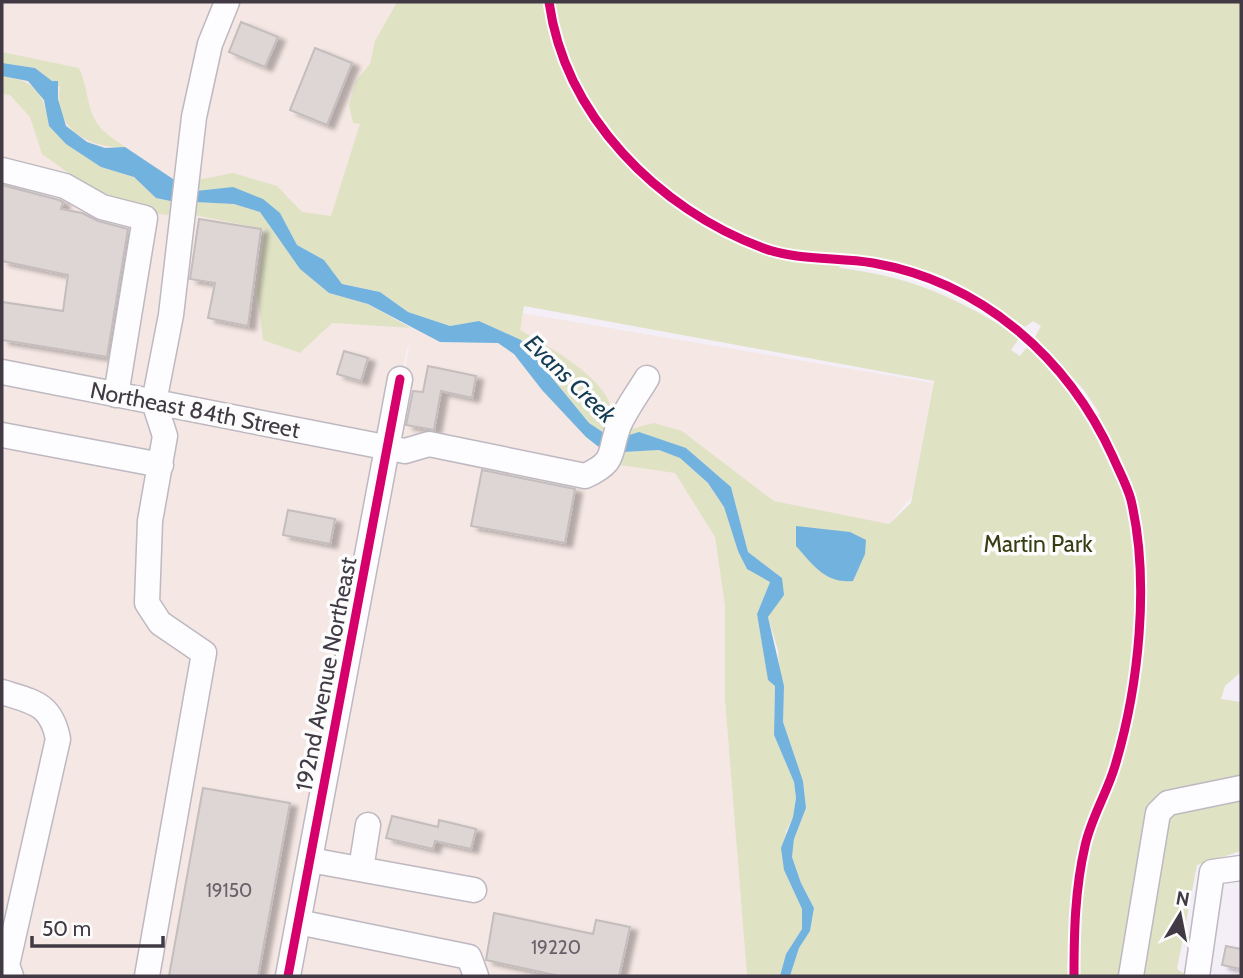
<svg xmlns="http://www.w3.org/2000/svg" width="1243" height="978" font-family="Cabin,sans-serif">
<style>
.industrial{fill:#f5e7e3;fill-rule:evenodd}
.green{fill:#e0e2c4;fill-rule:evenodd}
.water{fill:#72b2de}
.building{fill:#ddd6d5;stroke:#c4bdbd;stroke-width:2;filter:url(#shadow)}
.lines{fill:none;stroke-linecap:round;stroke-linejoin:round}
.minor-casing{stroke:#beb8c1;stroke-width:27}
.minor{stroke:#fdfcfe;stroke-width:24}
.cycleway-casing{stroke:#fcfcfc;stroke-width:13}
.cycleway{stroke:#d6006c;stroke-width:9}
.labels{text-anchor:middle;stroke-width:7;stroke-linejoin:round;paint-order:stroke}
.number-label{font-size:19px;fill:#686169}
.street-label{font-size:23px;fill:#413a45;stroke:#fcfcfc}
.park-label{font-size:23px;fill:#383c12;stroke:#fcfcfc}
.water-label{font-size:24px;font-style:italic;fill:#143b54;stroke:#fcfcfc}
</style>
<defs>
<filter id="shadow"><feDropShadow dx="7" dy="4" stdDeviation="2" flood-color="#0004"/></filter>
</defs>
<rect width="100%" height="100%" fill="#f4eef7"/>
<path class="industrial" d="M2,2H429L300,353L331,323L411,328L416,295L933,383L912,496L889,524L774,501L682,431L675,473L715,537L725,606V700L747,976H2ZM408,344L409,345L383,536L387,447Z"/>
<path class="green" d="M397,2H1241V672L1225,686L1221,699L1241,702V779L1165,799L1119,976H790L799,948L810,931L814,908L801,883L792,857L794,839L806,808L803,781L782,720L778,650L768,617L775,606L782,578L748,552L731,487L686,448L626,436L627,430L654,423L682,431L774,501L889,524L911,503L934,381L524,306L520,330C546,345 605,377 611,408C612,415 608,427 607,435L589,423L521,340L479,321L450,326L408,312L380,292L342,284L324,260L297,245L280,213L197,191V180L233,173L277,186L302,212L331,216L360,124L353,123L349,105L356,81L370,64L375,41ZM845,256C874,259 903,264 931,272C965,283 996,308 1025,327L1033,321L1041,326L1035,337L1084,390L1100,414L1084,411L1073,392L1028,346L1020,356L1011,350L1020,337C956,298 915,277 839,268Z
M2,52L79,68C88,87 87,111 99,126C105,134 117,141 125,147C88,148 53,129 60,87L35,68L2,63Z
M2,76C37,82 43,91 49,126L101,167L134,177L156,198L180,203L177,216L140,212L85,185L42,154L30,117L10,95L2,94Z
M195,202L234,204L260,212L300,269L329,293L368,304L411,328L332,323L300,353L263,340L257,292L265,229L194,215Z
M659,450L680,458L708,483L724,507L738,551L770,582L757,614L768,679L775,686L774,735L794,782L796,798L793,817L786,831L784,870L802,909V929L786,954L780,976H747L725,700V606L715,537L675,473L620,465L623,452Z
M1241,795V851L1197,865L1177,969L1187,976H1139L1165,823L1181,809Z"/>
<path class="water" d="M2,63L35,68L52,81H58V99L66,126L87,142L105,148L125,147L182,185L180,203L156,198L134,177L101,167L66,144L49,126L44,100L28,81L2,76Z
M233,187L263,199L280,213L297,245L324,260L342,284L380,292L408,312L450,326L479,321L521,340L589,423L607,435L604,451L586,437L542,390L514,354L498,343L440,342L368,304L329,293L300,269L260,212L234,204L195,202L196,191Z
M639,432L686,448L731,487L748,552L782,578L784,595L768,617L784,686L783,722L803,781L806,808L794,839L792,857L801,883L814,908L810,931L799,948L790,976H780L786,954L802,929V909L784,870L781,848L793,817L796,798L794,782L774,735L775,686L768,680L757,614L770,582L747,569L738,551L724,507L708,483L680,458L659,450L623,452L626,436Z
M796,526L850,532L866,540L865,554L853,581C826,584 813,565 796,546Z"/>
<path class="building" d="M241,22L278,37L265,67L229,52Z
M315,48L352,63L327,125L290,110Z
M2,185L59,200L63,202L61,209L82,213L98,221L128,229L107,357L2,340V302L63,311L68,275L2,261Z
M199,219L261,229L248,326L208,318L215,283L190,279Z
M344,351L368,358L361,381L337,374Z
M428,366L476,376L472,398L441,391L434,430L406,425L413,391L423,392Z
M482,470L575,489L565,543L471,526Z
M288,510L335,519L330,544L283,535Z
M203,788L290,803L258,976H169Z
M392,816L438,827L439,820L476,829L471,849L435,841L433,849L386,838Z
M494,913L593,934L596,920L630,927L619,976H559L486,960Z
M1226,946L1241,949V969L1222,965Z"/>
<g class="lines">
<defs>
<path id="minor" d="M2,170L65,186L102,207L145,218L116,395
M2,372L405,451L429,444L585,476C618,461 608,453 619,425C626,409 638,393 647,378
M2,435L161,465
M2,692C33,702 51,703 58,739L7,965L11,976
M310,860L474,890
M361,869L368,825
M298,922L469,957L476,976
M147,976L204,653L160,623L147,603L150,521L165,436L154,402L171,315L194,117L210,44L227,2
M288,976L400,379
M1131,976L1158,813L1168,803L1241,788
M1197,976L1212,872L1241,868"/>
</defs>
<use href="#minor" class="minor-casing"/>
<use href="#minor" class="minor"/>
<defs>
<path id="cycleway" d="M549,2C565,116 658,209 763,248C798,261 837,257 873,263C982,282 1068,358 1113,457C1119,471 1127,485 1131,500C1150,581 1139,686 1115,766C1107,793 1091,818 1085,846C1075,889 1074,932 1074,976
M288,976L400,379"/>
</defs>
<use href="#cycleway" class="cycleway-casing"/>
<use href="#cycleway" class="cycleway"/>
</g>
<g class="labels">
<g class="number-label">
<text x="229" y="897">19150</text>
<text x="556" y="954">19220</text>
</g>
<g class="street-label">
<text transform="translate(195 410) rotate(11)" y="8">Northeast 84th Street</text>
<text transform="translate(326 674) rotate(-79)" y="8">192nd Avenue Northeast</text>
</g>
<g class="park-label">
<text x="1038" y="552">Martin Park</text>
</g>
<g class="water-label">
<text transform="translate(570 379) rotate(44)" y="8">Evans Creek</text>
</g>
</g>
<rect width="1243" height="978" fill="none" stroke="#413a45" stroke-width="7"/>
<g transform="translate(1180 915) rotate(10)" stroke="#fcfcfc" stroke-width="5" paint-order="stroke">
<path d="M0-5L12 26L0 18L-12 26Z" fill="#413a45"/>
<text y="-10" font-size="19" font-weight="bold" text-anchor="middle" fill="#413a45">N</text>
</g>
<path d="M32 936v10h131v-10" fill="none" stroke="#413a45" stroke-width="3.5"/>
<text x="42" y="936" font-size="21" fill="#413a45" stroke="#fcfcfc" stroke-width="5" paint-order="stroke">50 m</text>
</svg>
